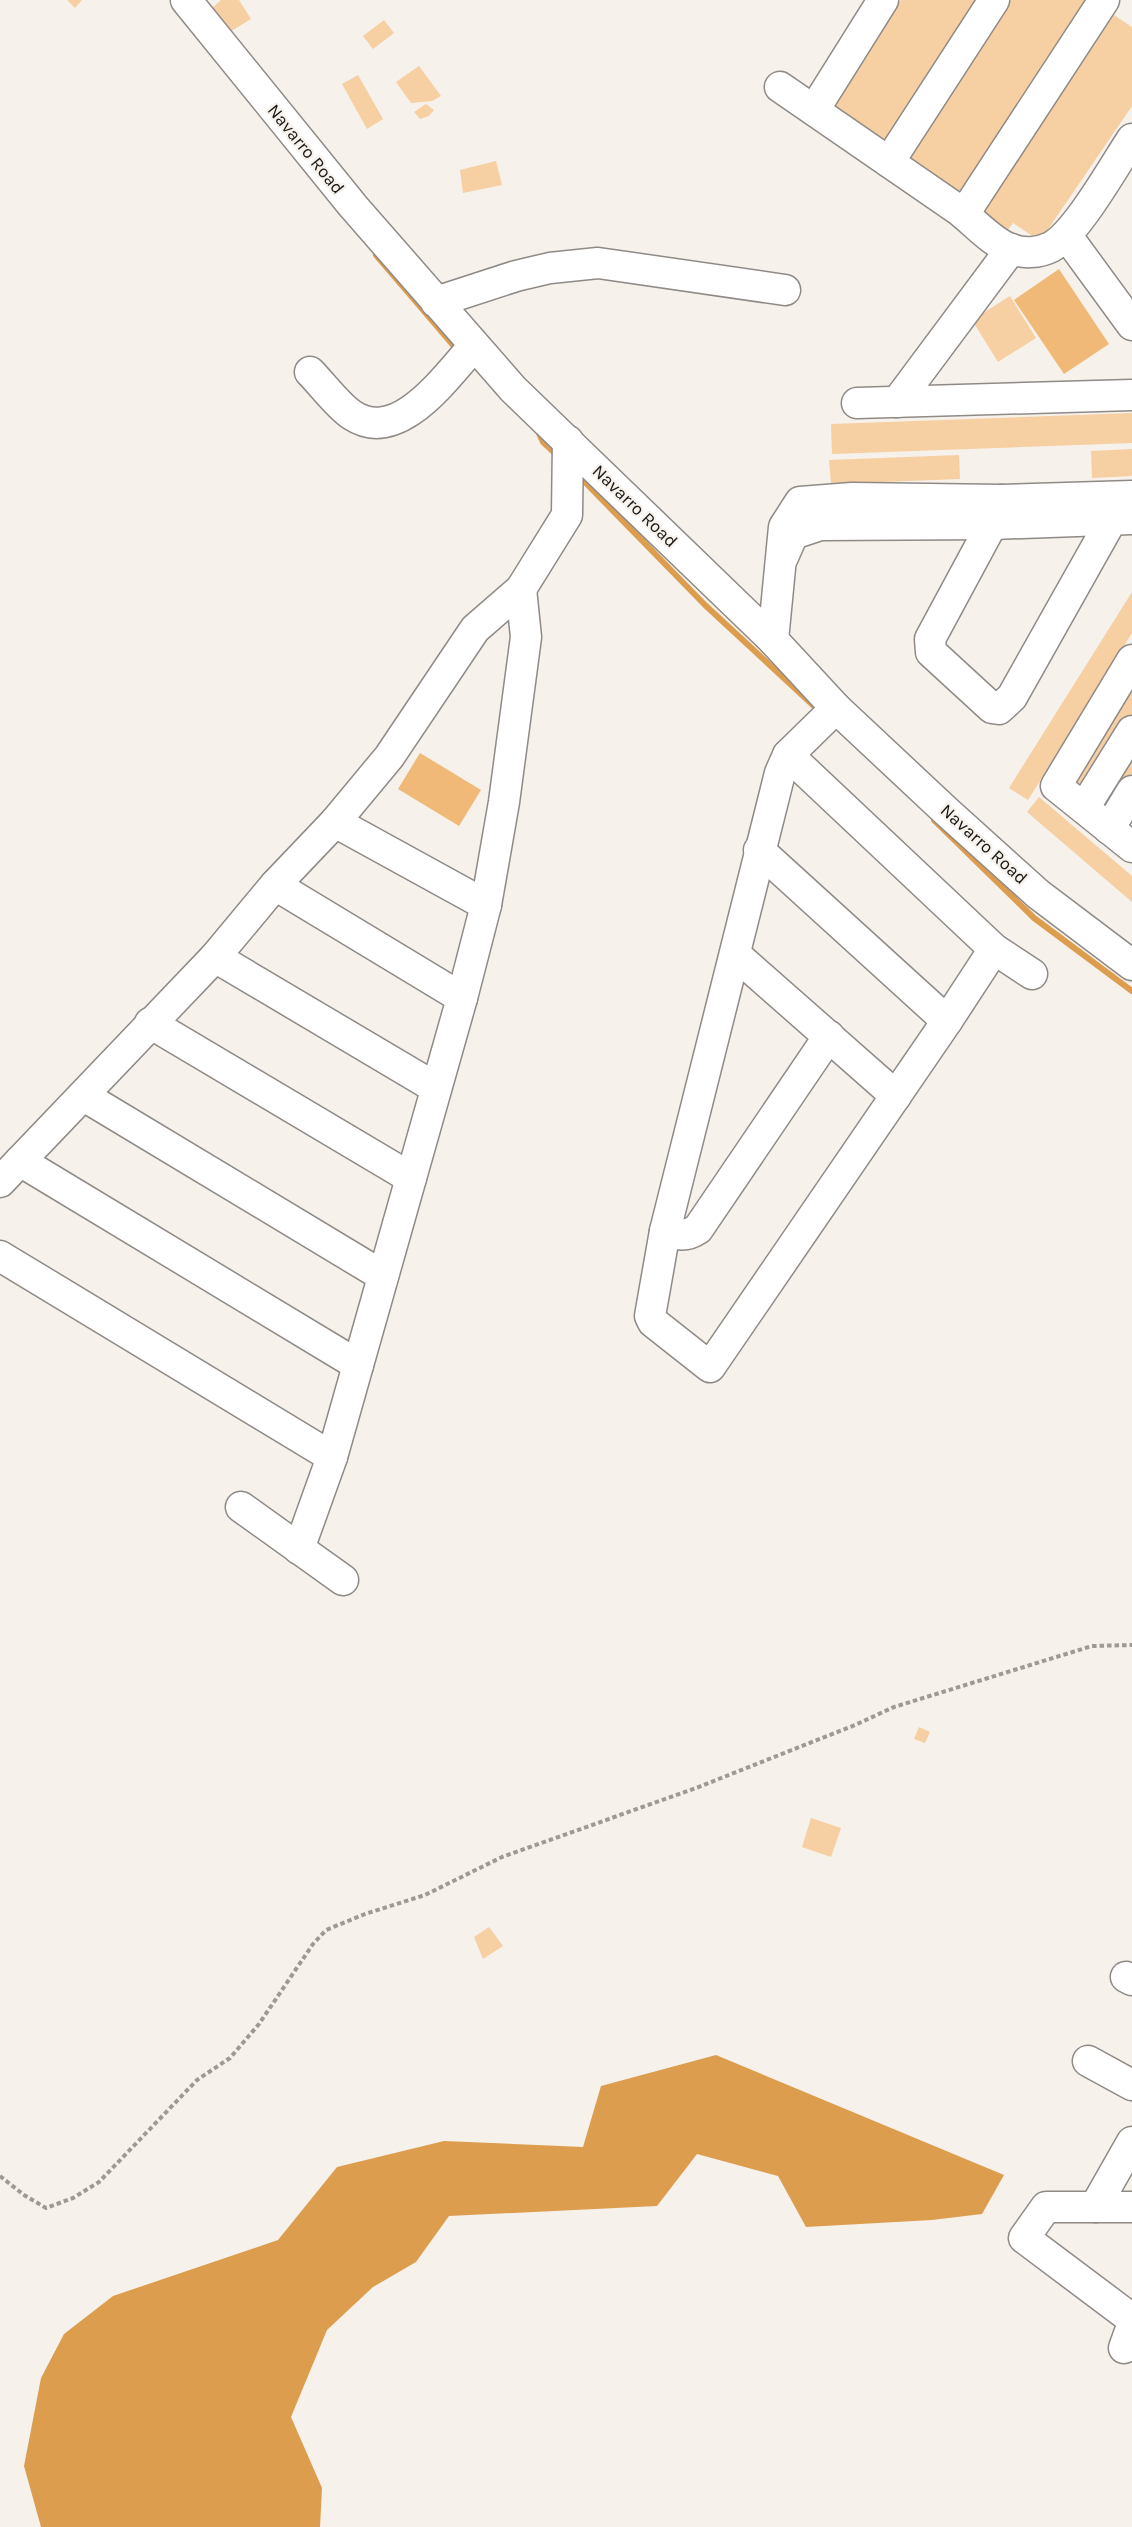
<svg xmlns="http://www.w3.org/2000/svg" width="1132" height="2527" viewBox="0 0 1132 2527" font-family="Karla,sans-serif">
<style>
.green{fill:#f1b977}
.water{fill:#dd9d4e}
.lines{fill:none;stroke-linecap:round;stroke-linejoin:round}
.stream{stroke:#dd9d4e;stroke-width:6}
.building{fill:#f6cfa2}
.minor-casing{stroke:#8f8a86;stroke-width:33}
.path{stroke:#9d9a95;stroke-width:4;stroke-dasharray:4.5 3;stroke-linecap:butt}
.minor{stroke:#fff;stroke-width:30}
.labels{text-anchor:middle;stroke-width:4.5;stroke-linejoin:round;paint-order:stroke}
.street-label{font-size:18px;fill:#191816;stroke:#f6f1eb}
</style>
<rect width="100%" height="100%" fill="#f6f1eb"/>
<!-- green -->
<g class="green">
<path d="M 1059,269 L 1109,344 L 1064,374 L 1014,300 Z"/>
<path d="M 420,753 L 481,790 L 459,826 L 398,789 Z"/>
</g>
<!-- water -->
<path class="water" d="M 716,2055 L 1004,2175 L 982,2214 L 932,2220 L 806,2227 L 778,2176 L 697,2154 L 657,2206 L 449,2216 L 416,2262 L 373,2287 L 327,2330 L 291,2417 L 322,2488 L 320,2527 L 41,2527 L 24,2466 L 41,2378 L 64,2334 L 113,2296 L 278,2240 L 337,2167 L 444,2141 L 583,2147 L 601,2086 Z"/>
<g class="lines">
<!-- stream -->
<g class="stream">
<path d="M 376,255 L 459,352"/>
<path d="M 538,431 L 543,442 L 558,456"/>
<path d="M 578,475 L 705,605 L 815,707"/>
<path d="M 934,820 L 1034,918 L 1132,991"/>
</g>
</g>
<!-- building -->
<g class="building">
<path d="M 67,0 L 82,0 L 75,8 Z"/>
<path d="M 221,0 L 239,0 L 251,19 L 228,33 L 210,10 Z"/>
<path d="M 901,0 L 983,0 L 884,145 L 828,106 Z"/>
<path d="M 1007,0 L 1092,0 L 962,194 L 907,158 Z"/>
<path d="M 1114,15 L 1132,27 L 1132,106 L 1040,241 L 1013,223 L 1006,232 L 978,213 Z"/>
<path d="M 384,20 L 394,33 L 373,49 L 363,36 Z"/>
<path d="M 419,66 L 441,96 L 432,101 L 411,103 L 396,82 Z"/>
<path d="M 358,75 L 383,119 L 367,129 L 342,84 Z"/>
<path d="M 426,104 L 434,110 L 429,116 L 420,119 L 414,112 Z"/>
<path d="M 496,161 L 502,185 L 463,193 L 460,170 Z"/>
<path d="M 1010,296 L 1036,338 L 998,362 L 972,320 Z"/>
<path d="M 1132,413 L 1132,443 L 832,454 L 831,424 Z"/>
<path d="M 1132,449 L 1132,476 L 1092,478 L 1091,451 Z"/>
<path d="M 959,455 L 960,479 L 831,484 L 829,460 Z"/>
<path d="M 1132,592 L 1132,633 L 1028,800 L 1009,788 Z"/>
<path d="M 1132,672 L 1132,723 L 1085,799 L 1064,784 Z"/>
<path d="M 1132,745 L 1132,782 L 1112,815 L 1096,806 Z"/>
<path d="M 1039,797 L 1132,876 L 1132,902 L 1027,812 Z"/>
<path d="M 919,1727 L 930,1732 L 925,1743 L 914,1739 Z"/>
<path d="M 811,1818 L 841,1828 L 831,1857 L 802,1847 Z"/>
<path d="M 489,1927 L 503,1946 L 483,1959 L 474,1937 Z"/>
</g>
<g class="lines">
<defs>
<g id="minor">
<path d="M 186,0 L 353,206 L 513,389 L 773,640 L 836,708 L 946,811 L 1038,894 L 1132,965"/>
<path d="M 780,87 C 840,128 900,170 960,211 C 974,222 994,244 1011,249 C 1023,254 1039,253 1051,247 C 1077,233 1114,166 1132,139"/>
<path d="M 814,110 L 883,0"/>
<path d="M 889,162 L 994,0"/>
<path d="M 964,214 L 1104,0"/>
<path d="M 1067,236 L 1132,325"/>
<path d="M 436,302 L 516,276 L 550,268 L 598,263 L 785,290"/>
<path d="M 310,372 C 321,383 339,407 352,415 C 399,446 446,376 474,346"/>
<path d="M 897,402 L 1011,249"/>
<path d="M 857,403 L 1132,395"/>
<path d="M 1002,500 L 992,524 L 930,639 L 931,652 L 992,708 L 999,709 L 1012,697 L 1111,521"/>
<path d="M 783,557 L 793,534 L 820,525 L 992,524 L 1132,519"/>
<path d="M 773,640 L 784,527 L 800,502 L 852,498 L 1002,500 L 1132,496"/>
<path d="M 1132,660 L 1056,786 L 1132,847"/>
<path d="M 836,708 L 788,755 L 780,773 L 665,1231 L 650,1316 L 653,1322 L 710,1367 L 947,1021 L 994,949"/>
<path d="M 788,755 L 994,949 L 1032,974"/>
<path d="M 1084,808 L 1132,731"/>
<path d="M 335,822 L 486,905"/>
<path d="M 1109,829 L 1132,791"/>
<path d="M 759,850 L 947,1021"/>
<path d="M 275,885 L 462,998"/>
<path d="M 736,955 L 896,1096"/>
<path d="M 215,957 L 436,1088"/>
<path d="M 150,1023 L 411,1178"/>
<path d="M 84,1096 L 383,1276"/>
<path d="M 20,1161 L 358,1365"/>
<path d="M 0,1182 L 215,957 L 275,885 L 335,822 L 389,757 L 475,629 L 521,589 L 567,515 L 568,441"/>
<path d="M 665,1231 C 679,1235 686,1237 698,1229 L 829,1036"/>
<path d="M 0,1256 L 332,1457"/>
<path d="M 241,1507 L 343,1580"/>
<path d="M 299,1549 L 332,1457 L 462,998 L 486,905 L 504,802 L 526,637 L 521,589"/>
<path d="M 1126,1977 L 1132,1980"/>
<path d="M 1088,2061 L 1132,2085"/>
<path d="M 1095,2207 L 1132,2142"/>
<path d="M 1132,2207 L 1046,2207 L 1024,2238 L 1132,2319"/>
<path d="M 1124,2348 L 1132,2326"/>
</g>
</defs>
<!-- minor casing -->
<use href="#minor" class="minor-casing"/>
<!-- path -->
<path class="path" d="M 0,2176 L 24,2195 L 46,2208 L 73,2198 L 99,2182 L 197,2080 L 230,2058 L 259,2024 L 313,1944 L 326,1930 L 365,1914 L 425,1895 L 502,1857 L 696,1788 L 855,1725 L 894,1707 L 1092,1646 L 1132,1645"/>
<!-- minor -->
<use href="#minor" class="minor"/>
</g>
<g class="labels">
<!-- street labels -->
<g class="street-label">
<text transform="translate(306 149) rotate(51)" y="6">Navarro Road</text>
<text transform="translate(635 506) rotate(44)" y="6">Navarro Road</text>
<text transform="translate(984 844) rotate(42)" y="6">Navarro Road</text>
</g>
</g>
</svg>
